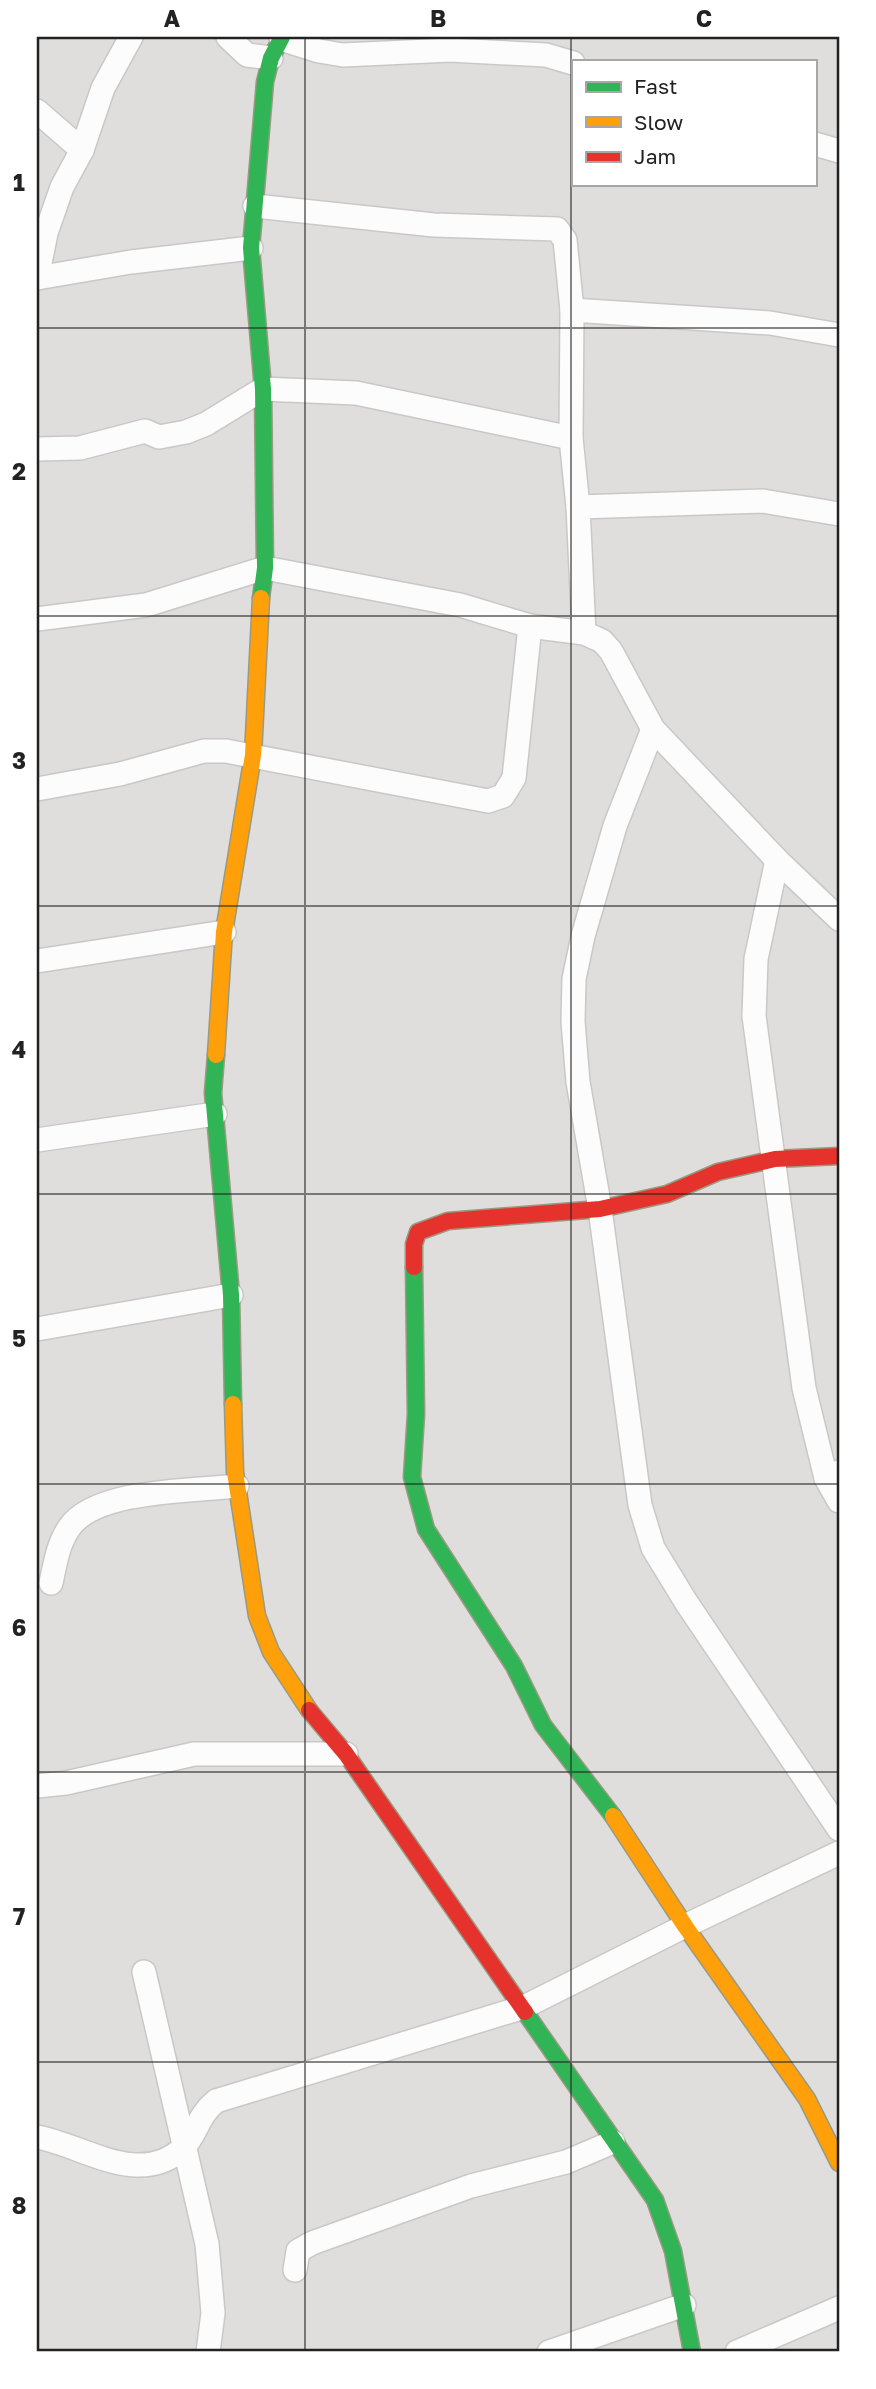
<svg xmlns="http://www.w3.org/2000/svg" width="876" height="2389" viewBox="0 0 876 2389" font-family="'Golos Text',sans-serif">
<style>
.residential{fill:#dfdedc;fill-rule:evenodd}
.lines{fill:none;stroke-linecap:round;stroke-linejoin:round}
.street-casing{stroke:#c9c8c7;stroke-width:26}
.fast-casing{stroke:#999a82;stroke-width:19}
.slow-casing{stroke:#999a82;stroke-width:19}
.jam-casing{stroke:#999a82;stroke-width:19}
.street{stroke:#fdfcfc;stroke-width:23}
.fast{stroke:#30b455;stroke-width:16}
.slow{stroke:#ff9f0a;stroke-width:16}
.jam{stroke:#e5322d;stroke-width:16}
.grid{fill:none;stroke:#222;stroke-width:2;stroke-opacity:0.55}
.neatline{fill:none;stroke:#222;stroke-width:2.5}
.grid-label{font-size:23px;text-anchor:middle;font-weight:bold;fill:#222}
</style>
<rect width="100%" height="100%" fill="#f0eeeb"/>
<!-- residential -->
<path class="residential" d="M 37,37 L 839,37 L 839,2352 L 37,2352 ZM 573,61 L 815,61 L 815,184 L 573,184 Z"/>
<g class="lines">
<defs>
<g id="street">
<path d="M 228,37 L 247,55 L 271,58"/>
<path d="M 281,39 L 319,51 L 343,55 L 450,50 L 546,55 L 573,63"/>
<path d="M 37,111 L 82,150"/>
<path d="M 815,144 L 839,151"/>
<path d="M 255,206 L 434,225 L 557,229 L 565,240 L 572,310"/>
<path d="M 37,278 L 46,233 L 62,187 L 82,150 L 103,88 L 131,37"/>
<path d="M 37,278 L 131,262 L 251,248"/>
<path d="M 37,449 L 80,448 L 145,431 L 159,437 L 186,432 L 206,424 L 263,389 L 356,393 L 571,438"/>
<path d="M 578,507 L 571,438 L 572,310 L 770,323 L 839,335"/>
<path d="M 37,619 L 146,605 L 265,568 L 460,605 L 530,626 L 584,633 L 602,641 L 611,651 L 653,729 L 777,860 L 839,919"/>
<path d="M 584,633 L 578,507 L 763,501 L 839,514"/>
<path d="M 653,729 L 615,826 L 583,936 L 574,979 L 573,1022 L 578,1082 L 600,1209 L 640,1505 L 653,1548 L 686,1602 L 839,1829"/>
<path d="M 37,789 L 120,774 L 204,751 L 226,751 L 488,801 L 503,796 L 514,778 L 530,626"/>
<path d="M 777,860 L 756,959 L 754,1016 L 804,1388 L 826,1478 L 839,1472"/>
<path d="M 37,961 L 224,932"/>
<path d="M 37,1140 L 215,1114"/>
<path d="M 37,1329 L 231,1295"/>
<path d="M 826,1478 L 839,1501"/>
<path d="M 51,1583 C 55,1564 58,1544 69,1528 C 95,1489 194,1491 237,1486"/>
<path d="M 37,1786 L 66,1783 L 194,1754 L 346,1754"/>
<path d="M 144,1972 L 207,2244 L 213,2313 L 208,2352"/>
<path d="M 37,2137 C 83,2145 138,2188 182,2149 C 197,2135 197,2116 216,2101 L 524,2007 L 685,1926 L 839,1853"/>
<path d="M 295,2270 L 298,2251 L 312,2243 L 471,2186 L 566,2162 L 613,2142"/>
<path d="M 549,2352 L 684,2305"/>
<path d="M 737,2352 L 839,2308"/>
</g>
<g id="fast">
<path d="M 261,598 L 265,568 L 263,389 L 251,248 L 265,82 L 271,58 L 282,37"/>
<path d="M 216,1055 L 213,1093 L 231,1295 L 233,1404"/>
<path d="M 414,1267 L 416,1414 L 412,1477 L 426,1529 L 514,1666 L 543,1725 L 613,1816"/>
<path d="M 525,2012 L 655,2200 L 673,2251 L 692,2352"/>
</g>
<g id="slow">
<path d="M 216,1055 L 224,932 L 253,755 L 261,598"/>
<path d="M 233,1404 L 235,1472 L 257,1616 L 271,1652 L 309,1710"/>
<path d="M 613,1816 L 685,1926 L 807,2099 L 839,2163"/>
</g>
<g id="jam">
<path d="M 414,1267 L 414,1244 L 418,1232 L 448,1221 L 600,1209 L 667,1194 L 718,1172 L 775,1159 L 839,1156"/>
<path d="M 309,1710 L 346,1754 L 525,2012"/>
</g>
</defs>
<!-- street casing -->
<use href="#street" class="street-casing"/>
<!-- fast casing -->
<use href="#fast" class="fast-casing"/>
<!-- slow casing -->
<use href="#slow" class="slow-casing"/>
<!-- jam casing -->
<use href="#jam" class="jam-casing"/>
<!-- street -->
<use href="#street" class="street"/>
<!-- fast -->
<use href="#fast" class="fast"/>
<!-- slow -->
<use href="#slow" class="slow"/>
<!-- jam -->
<use href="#jam" class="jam"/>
</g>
<!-- grid -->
<path class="grid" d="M 305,37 L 305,2352M 571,37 L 571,2352M 37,328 L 839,328M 37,616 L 839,616M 37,906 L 839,906M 37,1194 L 839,1194M 37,1484 L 839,1484M 37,1772 L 839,1772M 37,2062 L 839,2062"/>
<!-- border -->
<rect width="876" height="2389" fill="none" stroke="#ffffff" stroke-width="77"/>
<!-- legend -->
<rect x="572" y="60" width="245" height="126" fill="#ffffff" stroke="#a7a7a7" stroke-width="2"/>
<rect x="586" y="82" width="35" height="10" fill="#30b455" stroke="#a7a7a7" stroke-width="2"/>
<text x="634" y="94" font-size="21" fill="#222222">Fast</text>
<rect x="586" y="117" width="35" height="10" fill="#ff9f0a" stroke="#a7a7a7" stroke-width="2"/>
<text x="634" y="130" font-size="21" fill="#222222">Slow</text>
<rect x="586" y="152" width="35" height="10" fill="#e5322d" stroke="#a7a7a7" stroke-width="2"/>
<text x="634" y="164" font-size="21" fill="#222222">Jam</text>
<rect x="38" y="38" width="800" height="2312" class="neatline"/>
<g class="grid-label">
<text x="172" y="27">A</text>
<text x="438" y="27">B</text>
<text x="704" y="27">C</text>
<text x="19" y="191">1</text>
<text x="19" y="480">2</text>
<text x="19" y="769">3</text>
<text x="19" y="1058">4</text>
<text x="19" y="1347">5</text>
<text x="19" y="1636">6</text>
<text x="19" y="1925">7</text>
<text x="19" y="2214">8</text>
</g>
</svg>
